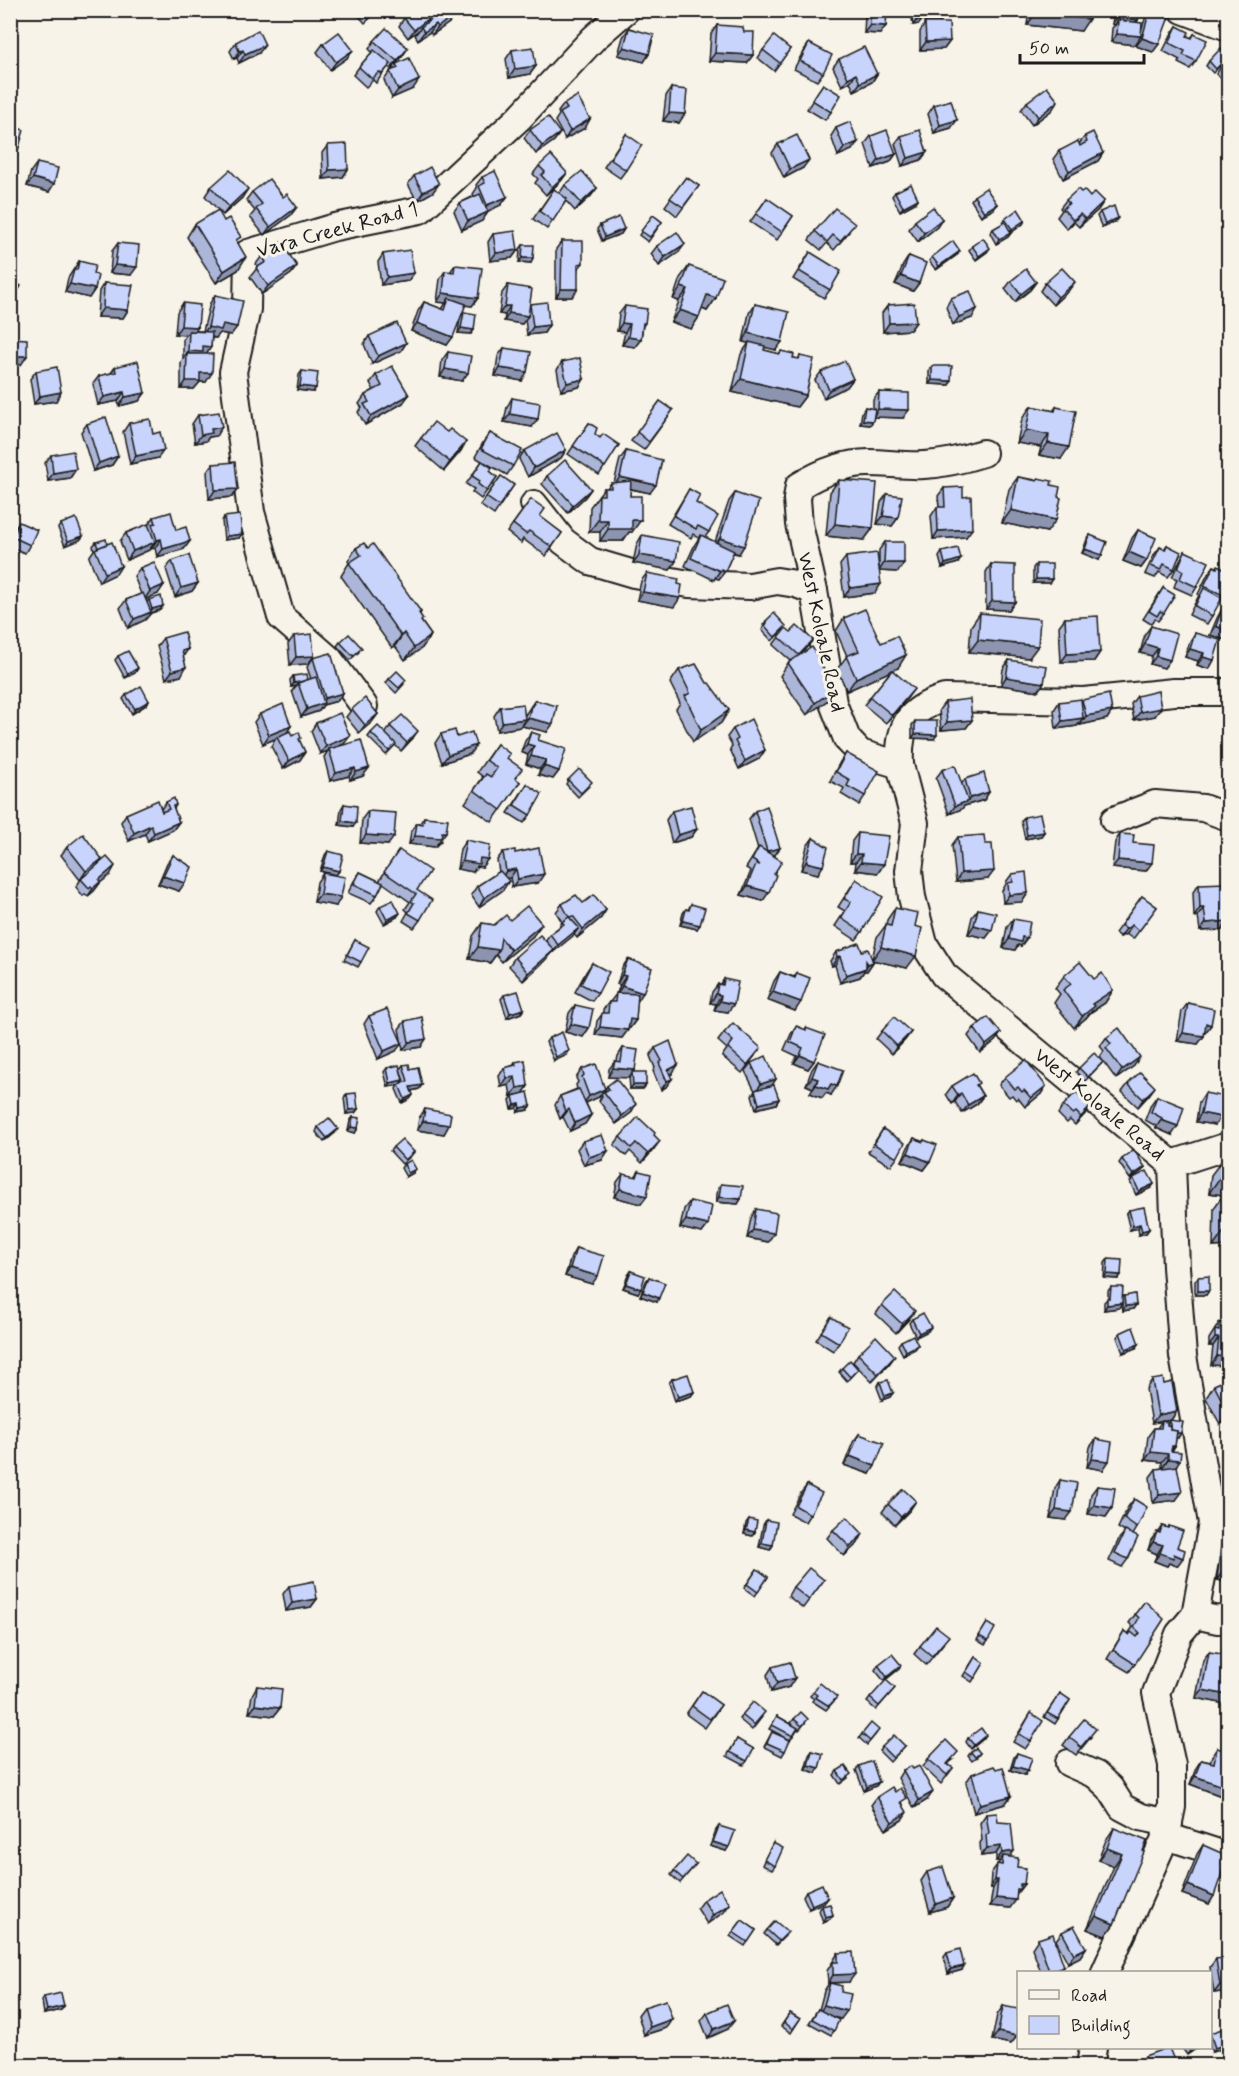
<svg xmlns="http://www.w3.org/2000/svg" width="1239" height="2076" viewBox="0 0 1239 2076" font-family="Mynerve,sans-serif">
<style>
.lines{fill:none;stroke-linecap:round;stroke-linejoin:round}
.minor-casing{stroke:#1c1c1c;stroke-width:30}
.minor{stroke:#f7f3e8;stroke-width:26}
.wall{fill:#acb6d9;stroke:#1c1c1c;stroke-width:1.5}
.shaded-wall{fill:#8c94b0;stroke:#1c1c1c;stroke-width:1.5}
.building{fill:#c8d4fc;stroke:#1c1c1c;stroke-width:1.5}
.labels{text-anchor:middle;stroke-width:6;stroke-linejoin:round;paint-order:stroke}
.street-label{font-size:21px;fill:#1c1c1c;stroke:#f7f3e8}
</style>
<rect width="100%" height="100%" fill="#f7f3e8"/>
<filter id="ink" filterUnits="userSpaceOnUse"><feTurbulence type="fractalNoise" baseFrequency=".0167" numOctaves="2"/><feDisplacementMap in="SourceGraphic" scale="12" xChannelSelector="R" yChannelSelector="G"/><feConvolveMatrix kernelMatrix="1 2 1 2 8 2 1 2 1" color-interpolation-filters="sRGB"/></filter>
<g filter="url(#ink)">
<g class="lines">
<defs>
<g id="minor">
<path d="M 1183,10 L 1228,27"/>
<path d="M 983,453 C 964,459 945,464 924,465 C 906,466 887,463 869,463 C 844,463 820,473 799,486 L 797,499 L 799,524 L 814,591 L 833,703 L 847,739 L 860,753 L 900,765 L 915,823 L 909,871 L 912,897 L 924,944 L 944,975 L 1172,1164 L 1176,1267 L 1183,1356 L 1212,1523 L 1195,1615 L 1179,1634 L 1156,1693 L 1172,1765 L 1172,1807 L 1166,1836 L 1105,1972"/>
<path d="M 534,504 L 563,541 L 590,561 L 634,574 L 689,584 L 750,586 L 777,581 L 796,584 L 814,591"/>
<path d="M 364,706 L 329,659 L 281,617 L 251,512 L 233,372 L 247,309 L 248,253 L 335,227 L 420,210 L 519,118 L 594,38 L 626,10"/>
<path d="M 900,765 C 898,727 908,709 945,698 L 1084,701 L 1174,692 L 1228,692"/>
<path d="M 1114,820 L 1155,804 L 1203,808 L 1228,817"/>
<path d="M 1172,1164 L 1228,1146"/>
<path d="M 1195,1615 L 1218,1620 L 1228,1617"/>
<path d="M 1069,1763 L 1096,1775 L 1110,1788 L 1122,1807 L 1141,1817 L 1169,1823"/>
<path d="M 1166,1836 L 1228,1856"/>
<path d="M 1090,2066 L 1093,2048"/>
</g>
</defs>
<!-- minor casing -->
<use href="#minor" class="minor-casing"/>
<!-- minor -->
<use href="#minor" class="minor"/>
</g>
<!-- wall -->
<g class="wall">
<path d="M 356,10 L 379,10 L 365,23 L 355,12 Z"/>
<path d="M 410,10 L 414,10 L 428,15 L 432,10 L 449,23 L 432,35 L 430,32 L 418,40 L 415,35 L 419,30 L 408,38 L 399,26 L 404,18 L 412,12 Z"/>
<path d="M 867,10 L 887,10 L 886,26 L 880,34 L 864,33 L 865,14 Z"/>
<path d="M 912,10 L 949,10 L 947,14 L 941,14 L 939,23 L 950,41 L 944,49 L 920,50 L 920,32 L 924,25 L 924,16 L 925,14 L 921,14 L 922,20 L 919,24 L 913,25 L 911,12 Z"/>
<path d="M 1029,10 L 1090,10 L 1081,31 L 1027,25 Z"/>
<path d="M 1114,10 L 1140,10 L 1138,20 L 1137,22 L 1142,28 L 1145,19 L 1150,10 L 1153,52 L 1136,46 L 1138,41 L 1135,45 L 1111,42 L 1112,28 L 1115,25 L 1112,24 Z"/>
<path d="M 717,25 L 753,55 L 747,63 L 709,61 L 711,34 Z"/>
<path d="M 1177,26 L 1187,36 L 1191,38 L 1194,34 L 1196,61 L 1190,69 L 1178,63 L 1180,60 L 1163,51 L 1171,35 Z"/>
<path d="M 629,28 L 649,54 L 644,62 L 618,55 L 623,37 Z"/>
<path d="M 374,41 L 402,57 L 391,69 L 388,67 L 376,83 L 373,80 L 366,87 L 353,75 L 359,67 L 372,52 L 369,49 Z"/>
<path d="M 236,42 L 259,53 L 239,63 L 237,58 L 234,59 L 230,51 Z"/>
<path d="M 809,43 L 823,73 L 817,81 L 794,69 L 803,52 Z"/>
<path d="M 323,44 L 347,58 L 330,70 L 317,52 Z"/>
<path d="M 790,49 L 774,71 L 758,58 L 763,50 Z"/>
<path d="M 512,50 L 536,66 L 530,74 L 509,78 L 506,59 Z"/>
<path d="M 1228,57 L 1228,84 L 1216,74 Z"/>
<path d="M 839,59 L 877,74 L 872,82 L 854,91 L 850,82 L 842,86 L 833,67 Z"/>
<path d="M 1226,60 L 1213,73 L 1206,66 L 1209,61 Z"/>
<path d="M 396,64 L 413,89 L 392,98 L 384,80 Z"/>
<path d="M 823,84 L 831,112 L 825,120 L 807,109 Z"/>
<path d="M 671,88 L 679,123 L 663,121 L 666,96 Z"/>
<path d="M 1027,102 L 1052,110 L 1032,125 L 1021,110 Z"/>
<path d="M 564,104 L 590,119 L 585,128 L 565,139 L 555,121 L 559,115 L 558,112 Z"/>
<path d="M 934,105 L 951,128 L 934,133 L 928,114 Z"/>
<path d="M 836,128 L 852,150 L 838,156 L 831,136 Z"/>
<path d="M 530,130 L 560,133 L 554,141 L 536,154 L 524,138 Z"/>
<path d="M 626,134 L 626,170 L 620,178 L 604,167 Z"/>
<path d="M 871,136 L 896,154 L 890,162 L 873,168 L 865,144 Z"/>
<path d="M 901,136 L 921,160 L 902,166 L 895,144 Z"/>
<path d="M 1085,136 L 1103,153 L 1098,161 L 1063,179 L 1053,159 L 1059,151 L 1079,144 Z"/>
<path d="M 778,144 L 803,168 L 784,178 L 772,153 Z"/>
<path d="M 328,145 L 348,169 L 343,177 L 323,179 L 322,153 Z"/>
<path d="M 37,163 L 49,192 L 27,186 L 31,171 Z"/>
<path d="M 539,166 L 567,173 L 561,181 L 546,195 L 535,183 L 538,179 L 533,174 Z"/>
<path d="M 414,176 L 433,192 L 417,201 L 408,184 Z"/>
<path d="M 482,177 L 507,197 L 501,205 L 487,211 L 488,212 L 482,221 L 462,230 L 454,211 L 460,203 L 474,196 L 473,194 L 477,188 L 476,185 Z"/>
<path d="M 686,177 L 699,186 L 677,216 L 665,206 Z"/>
<path d="M 565,185 L 597,188 L 591,196 L 575,211 L 566,201 L 547,229 L 533,219 L 554,189 L 559,194 Z"/>
<path d="M 211,187 L 242,198 L 223,215 L 205,196 Z"/>
<path d="M 252,192 L 283,197 L 291,215 L 264,235 L 250,217 L 255,211 L 246,200 Z"/>
<path d="M 895,192 L 918,199 L 915,203 L 900,211 L 892,196 Z"/>
<path d="M 1081,192 L 1090,197 L 1104,201 L 1098,210 L 1079,227 L 1074,222 L 1067,229 L 1057,217 L 1062,210 L 1060,208 L 1066,200 Z"/>
<path d="M 974,196 L 997,204 L 994,209 L 981,216 L 971,200 Z"/>
<path d="M 767,198 L 793,216 L 777,240 L 750,222 Z"/>
<path d="M 1100,212 L 1115,222 L 1102,228 L 1097,216 Z"/>
<path d="M 653,215 L 662,222 L 648,242 L 639,235 Z"/>
<path d="M 942,219 L 937,227 L 918,242 L 909,229 L 915,221 Z"/>
<path d="M 1005,219 L 1025,220 L 1023,224 L 1011,233 L 1008,237 L 996,244 L 990,233 L 993,229 L 1002,224 Z"/>
<path d="M 195,224 L 237,242 L 238,270 L 216,283 L 187,237 Z"/>
<path d="M 600,225 L 624,229 L 621,234 L 602,241 L 597,229 Z"/>
<path d="M 815,231 L 849,232 L 834,250 L 827,243 L 821,250 L 809,240 Z"/>
<path d="M 493,234 L 518,250 L 512,258 L 490,261 L 488,242 Z"/>
<path d="M 562,241 L 583,263 L 578,269 L 572,297 L 556,297 L 556,249 Z"/>
<path d="M 118,243 L 131,275 L 110,273 L 112,251 Z"/>
<path d="M 523,245 L 531,263 L 519,262 L 520,249 Z"/>
<path d="M 657,246 L 679,252 L 659,266 L 651,254 Z"/>
<path d="M 972,246 L 987,252 L 976,260 L 969,250 Z"/>
<path d="M 810,252 L 830,290 L 824,298 L 793,279 Z"/>
<path d="M 383,254 L 414,273 L 408,281 L 381,285 L 378,262 Z"/>
<path d="M 957,255 L 936,270 L 929,261 L 932,257 Z"/>
<path d="M 262,256 L 297,266 L 291,274 L 262,294 L 250,277 L 258,267 L 256,264 Z"/>
<path d="M 909,256 L 919,283 L 913,291 L 895,284 L 903,265 Z"/>
<path d="M 79,261 L 93,274 L 95,289 L 89,298 L 65,292 L 68,278 Z"/>
<path d="M 455,265 L 478,298 L 472,306 L 465,305 L 461,316 L 464,312 L 474,330 L 471,334 L 458,333 L 460,318 L 447,345 L 411,331 L 418,311 L 424,302 L 442,309 L 446,303 L 437,302 L 440,279 L 445,271 L 450,272 Z"/>
<path d="M 689,266 L 716,298 L 707,311 L 702,309 L 699,317 L 691,329 L 671,322 L 679,301 L 673,299 L 680,278 Z"/>
<path d="M 1011,281 L 1036,282 L 1030,290 L 1015,302 L 1005,289 Z"/>
<path d="M 104,283 L 128,310 L 123,318 L 97,317 L 99,291 Z"/>
<path d="M 1045,283 L 1069,290 L 1053,305 L 1040,291 Z"/>
<path d="M 508,285 L 529,306 L 530,304 L 549,325 L 544,333 L 527,335 L 525,319 L 522,324 L 504,321 L 505,315 L 499,314 L 502,293 Z"/>
<path d="M 215,295 L 231,335 L 220,333 L 216,338 L 212,338 L 211,347 L 206,354 L 206,382 L 200,382 L 194,389 L 181,389 L 181,362 L 183,359 L 183,339 L 186,335 L 175,334 L 177,312 L 183,303 L 198,327 L 195,331 L 203,331 L 210,303 Z"/>
<path d="M 951,298 L 972,318 L 953,325 L 946,307 Z"/>
<path d="M 755,304 L 776,350 L 765,347 L 764,350 L 798,359 L 800,356 L 806,395 L 797,407 L 732,392 L 741,354 L 749,343 L 743,342 L 749,313 Z"/>
<path d="M 888,305 L 916,322 L 910,330 L 883,332 L 882,313 Z"/>
<path d="M 625,306 L 645,323 L 643,326 L 641,339 L 635,347 L 622,345 L 625,332 L 617,331 L 619,314 Z"/>
<path d="M 369,336 L 406,343 L 401,351 L 372,364 L 364,344 Z"/>
<path d="M 504,348 L 522,381 L 495,376 L 498,356 Z"/>
<path d="M 448,352 L 462,381 L 440,377 L 442,360 Z"/>
<path d="M 562,362 L 584,379 L 579,387 L 561,391 L 557,370 Z"/>
<path d="M 932,366 L 951,381 L 949,385 L 929,384 L 929,370 Z"/>
<path d="M 115,367 L 145,393 L 139,401 L 119,406 L 118,401 L 98,405 L 93,384 L 99,376 L 111,373 Z"/>
<path d="M 36,371 L 61,392 L 56,401 L 34,404 L 30,379 Z"/>
<path d="M 302,371 L 313,392 L 297,390 L 299,375 Z"/>
<path d="M 821,372 L 853,379 L 847,387 L 824,398 L 815,380 Z"/>
<path d="M 376,375 L 403,403 L 365,425 L 358,412 L 362,408 L 359,404 L 365,395 L 374,390 L 370,383 Z"/>
<path d="M 879,392 L 903,418 L 874,417 L 870,425 L 860,424 L 862,412 L 865,407 L 873,409 L 873,400 Z"/>
<path d="M 512,398 L 532,427 L 504,422 L 507,407 Z"/>
<path d="M 660,401 L 673,410 L 644,450 L 631,441 Z"/>
<path d="M 1031,406 L 1053,411 L 1056,407 L 1061,459 L 1039,455 L 1041,447 L 1017,443 L 1022,419 Z"/>
<path d="M 198,415 L 216,436 L 209,437 L 206,441 L 195,443 L 192,424 Z"/>
<path d="M 129,423 L 153,434 L 158,458 L 130,464 L 123,432 Z"/>
<path d="M 589,423 L 595,434 L 600,438 L 619,445 L 599,475 L 568,454 Z"/>
<path d="M 87,424 L 118,456 L 112,465 L 93,471 L 81,432 Z"/>
<path d="M 447,432 L 466,442 L 444,471 L 415,446 L 421,438 Z"/>
<path d="M 490,433 L 513,466 L 507,475 L 484,462 L 490,471 L 497,477 L 481,499 L 472,492 L 474,489 L 466,484 L 482,461 L 475,457 L 484,441 Z"/>
<path d="M 566,450 L 561,458 L 528,477 L 519,459 L 524,451 Z"/>
<path d="M 626,451 L 650,493 L 630,489 L 632,532 L 629,532 L 623,541 L 600,541 L 600,532 L 589,532 L 590,507 L 604,488 L 607,488 L 611,483 L 614,483 L 620,459 Z"/>
<path d="M 51,455 L 76,469 L 70,478 L 48,481 L 45,463 Z"/>
<path d="M 213,464 L 232,497 L 209,499 L 207,472 Z"/>
<path d="M 501,476 L 514,485 L 494,515 L 480,505 Z"/>
<path d="M 547,476 L 591,489 L 585,497 L 568,513 L 542,484 Z"/>
<path d="M 1018,477 L 1036,480 L 1038,478 L 1051,485 L 1047,532 L 1002,523 L 1009,489 Z"/>
<path d="M 839,480 L 873,528 L 864,540 L 826,536 L 830,492 Z"/>
<path d="M 944,488 L 966,537 L 933,539 L 931,516 L 937,507 L 939,507 L 938,496 Z"/>
<path d="M 689,489 L 709,532 L 705,537 L 715,542 L 729,501 L 735,493 L 739,554 L 733,553 L 725,571 L 719,579 L 715,578 L 714,580 L 685,566 L 695,544 L 699,538 L 693,534 L 691,538 L 668,524 Z"/>
<path d="M 887,494 L 898,518 L 892,526 L 877,524 L 881,502 Z"/>
<path d="M 531,499 L 540,517 L 562,533 L 546,556 L 523,539 L 521,543 L 507,532 Z"/>
<path d="M 154,517 L 176,530 L 190,541 L 184,549 L 157,557 L 155,548 L 151,548 L 149,550 L 127,560 L 120,541 L 126,533 L 148,525 Z"/>
<path d="M 224,517 L 239,538 L 224,540 L 222,521 Z"/>
<path d="M 19,522 L 30,545 L 25,553 L 10,547 L 10,537 L 13,530 Z"/>
<path d="M 61,524 L 83,536 L 80,540 L 65,546 L 58,528 Z"/>
<path d="M 1138,530 L 1147,560 L 1141,568 L 1123,561 L 1132,538 Z"/>
<path d="M 642,535 L 676,561 L 670,570 L 633,563 L 637,544 Z"/>
<path d="M 1090,535 L 1099,560 L 1082,553 L 1087,539 Z"/>
<path d="M 96,542 L 107,544 L 121,566 L 116,574 L 99,582 L 89,557 L 94,550 L 93,546 Z"/>
<path d="M 885,542 L 898,572 L 879,571 L 875,593 L 844,597 L 840,565 L 846,557 L 879,567 L 879,550 Z"/>
<path d="M 1167,545 L 1174,569 L 1168,577 L 1159,572 L 1155,578 L 1145,574 L 1154,555 L 1160,547 L 1164,549 Z"/>
<path d="M 356,548 L 368,548 L 421,612 L 420,614 L 421,621 L 431,635 L 422,648 L 405,660 L 395,646 L 392,648 L 341,576 L 349,563 L 348,561 Z"/>
<path d="M 1185,551 L 1197,587 L 1192,595 L 1174,587 L 1177,579 L 1172,577 L 1180,560 Z"/>
<path d="M 942,552 L 958,563 L 942,568 L 939,557 Z"/>
<path d="M 172,561 L 198,583 L 192,591 L 175,597 L 166,569 Z"/>
<path d="M 991,564 L 1015,602 L 1009,610 L 986,609 L 986,572 Z"/>
<path d="M 1036,564 L 1052,579 L 1049,583 L 1033,583 L 1033,568 Z"/>
<path d="M 1214,566 L 1228,571 L 1228,592 L 1225,598 L 1222,596 L 1221,597 L 1212,616 L 1207,624 L 1189,615 L 1199,595 L 1198,594 L 1208,574 Z"/>
<path d="M 140,568 L 158,594 L 146,599 L 147,602 L 149,600 L 163,606 L 160,610 L 151,613 L 145,620 L 128,628 L 120,608 L 126,600 L 141,594 L 134,576 Z"/>
<path d="M 647,573 L 674,607 L 637,600 L 641,581 Z"/>
<path d="M 1163,588 L 1164,613 L 1158,621 L 1155,619 L 1151,624 L 1143,619 Z"/>
<path d="M 1222,609 L 1228,612 L 1228,641 L 1210,635 L 1217,618 Z"/>
<path d="M 980,613 L 1029,658 L 969,652 L 971,626 Z"/>
<path d="M 844,618 L 881,643 L 898,668 L 892,670 L 908,697 L 886,723 L 864,705 L 891,671 L 847,691 L 837,669 L 847,656 L 836,631 Z"/>
<path d="M 1065,618 L 1100,652 L 1094,661 L 1061,662 L 1059,626 Z"/>
<path d="M 766,621 L 783,630 L 772,641 L 762,630 L 764,627 L 763,625 Z"/>
<path d="M 1151,626 L 1170,660 L 1164,668 L 1150,664 L 1152,656 L 1140,653 L 1145,634 Z"/>
<path d="M 791,632 L 813,640 L 802,653 L 819,658 L 817,660 L 828,700 L 807,715 L 780,676 L 788,663 L 791,661 L 773,645 L 779,637 Z"/>
<path d="M 1195,633 L 1214,660 L 1209,669 L 1197,665 L 1198,661 L 1185,657 L 1190,641 Z"/>
<path d="M 294,636 L 314,656 L 308,664 L 290,665 L 288,644 Z"/>
<path d="M 163,638 L 183,656 L 181,676 L 166,679 L 157,646 Z"/>
<path d="M 340,642 L 359,652 L 350,660 L 337,646 Z"/>
<path d="M 118,656 L 138,668 L 135,673 L 125,678 L 115,660 Z"/>
<path d="M 313,658 L 343,693 L 337,701 L 323,705 L 319,711 L 301,717 L 292,691 L 296,686 L 291,687 L 290,680 L 293,676 L 308,680 L 311,679 L 307,667 Z"/>
<path d="M 1009,660 L 1038,691 L 1001,685 L 1003,669 Z"/>
<path d="M 679,670 L 707,683 L 729,710 L 721,723 L 693,742 L 676,709 L 680,703 L 670,683 Z"/>
<path d="M 389,679 L 404,684 L 396,693 L 386,683 Z"/>
<path d="M 126,695 L 149,701 L 146,705 L 132,714 L 123,699 Z"/>
<path d="M 1137,696 L 1155,716 L 1134,720 L 1131,704 Z"/>
<path d="M 535,700 L 547,732 L 522,726 L 523,722 L 520,727 L 497,731 L 494,716 L 500,707 L 525,715 Z"/>
<path d="M 1082,700 L 1112,711 L 1107,719 L 1080,725 L 1079,723 L 1077,726 L 1056,729 L 1054,710 L 1059,702 L 1081,701 Z"/>
<path d="M 945,702 L 972,720 L 966,728 L 941,730 L 939,710 Z"/>
<path d="M 352,709 L 378,714 L 372,722 L 359,733 L 346,717 Z"/>
<path d="M 260,714 L 299,740 L 305,752 L 300,760 L 283,769 L 271,746 L 276,738 L 263,744 L 254,722 Z"/>
<path d="M 915,721 L 934,739 L 912,738 L 912,725 Z"/>
<path d="M 316,723 L 344,744 L 340,746 L 363,776 L 350,780 L 349,776 L 330,781 L 324,757 L 328,751 L 320,754 L 311,731 Z"/>
<path d="M 390,726 L 412,739 L 401,751 L 395,745 L 386,755 L 368,737 L 371,733 L 386,733 Z"/>
<path d="M 733,729 L 765,750 L 759,759 L 739,769 L 730,749 L 732,746 L 727,737 Z"/>
<path d="M 531,732 L 559,771 L 553,779 L 538,775 L 540,769 L 526,764 L 528,755 L 521,752 L 525,741 Z"/>
<path d="M 441,734 L 457,737 L 470,754 L 442,763 L 435,743 Z"/>
<path d="M 1228,734 L 1228,752 L 1225,739 Z"/>
<path d="M 497,744 L 515,778 L 520,782 L 492,822 L 465,803 L 483,777 L 477,772 Z"/>
<path d="M 846,753 L 865,796 L 859,805 L 841,794 L 844,788 L 830,781 L 840,762 Z"/>
<path d="M 942,770 L 962,783 L 965,779 L 989,792 L 984,800 L 964,806 L 962,809 L 949,814 L 936,778 Z"/>
<path d="M 568,780 L 589,786 L 578,797 L 566,784 Z"/>
<path d="M 527,784 L 530,815 L 524,823 L 508,813 Z"/>
<path d="M 166,802 L 176,805 L 174,809 L 179,822 L 173,830 L 148,841 L 145,834 L 129,841 L 121,822 L 126,814 L 161,809 Z"/>
<path d="M 344,804 L 353,827 L 339,825 L 341,809 Z"/>
<path d="M 368,811 L 388,845 L 360,843 L 362,819 Z"/>
<path d="M 672,811 L 697,829 L 691,837 L 672,843 L 666,820 Z"/>
<path d="M 755,811 L 774,856 L 774,874 L 763,901 L 741,895 L 751,871 L 746,868 L 758,849 L 749,819 Z"/>
<path d="M 424,817 L 441,841 L 435,847 L 409,844 L 411,831 L 417,823 L 420,823 Z"/>
<path d="M 1024,817 L 1044,832 L 1041,836 L 1025,839 L 1021,821 Z"/>
<path d="M 858,833 L 884,864 L 878,873 L 855,870 L 856,862 L 850,862 L 852,841 Z"/>
<path d="M 1120,834 L 1133,843 L 1146,871 L 1112,868 L 1115,842 Z"/>
<path d="M 958,837 L 988,879 L 956,882 L 952,845 Z"/>
<path d="M 813,838 L 818,874 L 801,870 L 807,846 Z"/>
<path d="M 466,840 L 482,867 L 477,866 L 473,872 L 457,869 L 460,849 Z"/>
<path d="M 67,847 L 98,865 L 110,875 L 100,883 L 94,891 L 88,896 L 85,894 L 83,896 L 76,887 L 81,879 L 86,875 L 80,880 L 61,855 Z"/>
<path d="M 399,850 L 417,890 L 420,920 L 414,928 L 403,921 L 408,912 L 405,909 L 410,902 L 383,883 L 377,895 L 371,903 L 348,893 L 354,881 L 360,872 L 381,882 L 379,881 Z"/>
<path d="M 328,851 L 339,871 L 336,875 L 320,871 L 325,855 Z"/>
<path d="M 503,852 L 515,853 L 538,883 L 512,887 L 510,878 L 506,878 L 503,890 L 479,907 L 471,895 L 477,886 L 499,872 L 497,860 Z"/>
<path d="M 173,855 L 179,891 L 158,884 L 167,863 Z"/>
<path d="M 323,873 L 336,906 L 314,902 L 317,882 Z"/>
<path d="M 1012,874 L 1028,893 L 1022,902 L 1003,903 L 1002,891 L 1006,884 L 1006,882 Z"/>
<path d="M 856,879 L 862,932 L 856,940 L 835,926 L 845,911 L 838,907 Z"/>
<path d="M 1199,884 L 1222,930 L 1200,931 L 1198,916 L 1194,917 L 1193,892 Z"/>
<path d="M 1142,896 L 1157,907 L 1133,939 L 1126,934 L 1120,937 L 1115,933 Z"/>
<path d="M 583,903 L 606,910 L 601,918 L 577,938 L 574,934 L 552,953 L 552,952 L 548,958 L 523,981 L 509,966 L 515,957 L 545,941 L 550,934 L 559,927 L 562,922 L 556,912 L 562,904 Z"/>
<path d="M 691,904 L 697,929 L 680,925 L 683,913 L 686,909 L 688,910 Z"/>
<path d="M 380,906 L 397,917 L 384,924 L 377,911 Z"/>
<path d="M 895,908 L 907,968 L 872,960 L 877,937 L 886,925 L 887,920 Z"/>
<path d="M 978,909 L 992,930 L 986,938 L 968,934 L 972,917 Z"/>
<path d="M 1013,919 L 1021,946 L 1018,945 L 1015,950 L 1003,948 L 1007,927 Z"/>
<path d="M 510,920 L 533,936 L 502,962 L 496,955 L 490,963 L 469,959 L 473,936 L 482,923 L 494,925 Z"/>
<path d="M 355,940 L 361,962 L 358,967 L 344,960 Z"/>
<path d="M 845,948 L 862,951 L 873,962 L 867,971 L 864,971 L 860,977 L 840,983 L 835,965 L 832,966 L 830,961 L 836,952 L 843,950 Z"/>
<path d="M 628,959 L 637,1001 L 636,1020 L 630,1028 L 629,1028 L 622,1038 L 595,1035 L 597,1021 L 603,1013 L 603,1010 L 609,1002 L 610,1002 L 617,993 L 620,985 L 617,984 L 622,968 Z"/>
<path d="M 592,963 L 598,993 L 592,1001 L 575,992 L 586,972 Z"/>
<path d="M 780,972 L 794,977 L 797,973 L 795,1011 L 767,1000 L 774,981 Z"/>
<path d="M 1064,976 L 1094,979 L 1113,990 L 1105,1003 L 1091,1012 L 1086,1018 L 1074,1028 L 1054,1003 L 1060,994 L 1055,988 Z"/>
<path d="M 724,979 L 728,1012 L 714,1010 L 716,1004 L 710,1003 L 712,992 L 718,984 L 721,984 Z"/>
<path d="M 504,995 L 524,1009 L 521,1013 L 507,1018 L 501,999 Z"/>
<path d="M 1188,1003 L 1211,1025 L 1205,1033 L 1204,1033 L 1204,1036 L 1198,1044 L 1177,1041 L 1182,1011 Z"/>
<path d="M 575,1005 L 589,1028 L 583,1037 L 565,1032 L 569,1013 Z"/>
<path d="M 369,1016 L 396,1051 L 378,1059 L 364,1024 Z"/>
<path d="M 405,1021 L 421,1047 L 403,1050 L 399,1029 Z"/>
<path d="M 796,1026 L 805,1030 L 806,1028 L 814,1061 L 808,1069 L 794,1063 L 797,1056 L 784,1050 L 791,1034 Z"/>
<path d="M 974,1028 L 1001,1033 L 995,1041 L 980,1053 L 968,1036 Z"/>
<path d="M 882,1031 L 911,1032 L 905,1040 L 892,1054 L 876,1039 Z"/>
<path d="M 724,1033 L 755,1056 L 742,1073 L 722,1056 L 727,1049 L 718,1041 Z"/>
<path d="M 549,1038 L 567,1055 L 554,1061 L 546,1042 Z"/>
<path d="M 1106,1038 L 1134,1066 L 1116,1079 L 1100,1057 L 1104,1051 L 1100,1046 Z"/>
<path d="M 623,1048 L 635,1070 L 633,1072 L 646,1085 L 643,1089 L 630,1089 L 629,1077 L 608,1077 L 609,1069 L 615,1061 L 617,1061 L 618,1056 Z"/>
<path d="M 655,1048 L 672,1074 L 670,1075 L 666,1087 L 661,1090 L 653,1071 L 655,1068 L 650,1056 Z"/>
<path d="M 818,1061 L 831,1095 L 826,1093 L 822,1098 L 810,1093 L 813,1088 L 806,1085 L 812,1069 Z"/>
<path d="M 515,1062 L 528,1086 L 523,1093 L 531,1106 L 528,1110 L 518,1112 L 517,1108 L 512,1109 L 510,1100 L 513,1096 L 511,1096 L 509,1085 L 501,1087 L 499,1076 L 504,1068 L 512,1066 Z"/>
<path d="M 1103,1062 L 1085,1081 L 1076,1072 L 1079,1068 Z"/>
<path d="M 751,1063 L 772,1085 L 779,1099 L 776,1104 L 756,1109 L 752,1095 L 755,1091 L 745,1071 Z"/>
<path d="M 403,1065 L 410,1069 L 422,1085 L 419,1089 L 411,1091 L 413,1095 L 410,1099 L 402,1103 L 396,1089 L 398,1085 L 388,1087 L 384,1072 L 387,1068 L 400,1084 L 404,1082 L 400,1069 Z"/>
<path d="M 582,1069 L 605,1089 L 607,1086 L 631,1113 L 616,1124 L 599,1101 L 602,1096 L 601,1094 L 599,1097 L 586,1103 L 591,1115 L 585,1124 L 570,1131 L 563,1117 L 560,1119 L 555,1105 L 560,1096 L 577,1089 L 576,1085 L 578,1082 L 576,1078 Z"/>
<path d="M 1005,1077 L 1046,1086 L 1041,1094 L 1025,1107 L 1018,1098 L 1016,1100 L 1012,1095 L 1009,1097 L 999,1085 Z"/>
<path d="M 1128,1084 L 1149,1095 L 1138,1107 L 1122,1092 Z"/>
<path d="M 952,1086 L 977,1086 L 983,1096 L 977,1104 L 962,1113 L 955,1102 L 952,1104 L 946,1094 Z"/>
<path d="M 1205,1093 L 1215,1125 L 1196,1122 L 1199,1102 Z"/>
<path d="M 347,1094 L 358,1109 L 355,1113 L 346,1114 L 344,1098 Z"/>
<path d="M 1157,1096 L 1172,1135 L 1156,1128 L 1156,1126 L 1145,1120 L 1151,1104 Z"/>
<path d="M 1063,1106 L 1085,1114 L 1075,1125 L 1070,1120 L 1067,1123 L 1058,1114 Z"/>
<path d="M 425,1109 L 449,1125 L 444,1134 L 417,1130 L 419,1118 Z"/>
<path d="M 353,1117 L 358,1128 L 355,1133 L 348,1131 L 350,1121 Z"/>
<path d="M 318,1127 L 335,1133 L 324,1142 L 316,1132 Z"/>
<path d="M 883,1129 L 897,1158 L 891,1166 L 868,1152 Z"/>
<path d="M 654,1136 L 654,1149 L 642,1163 L 630,1151 L 626,1156 L 614,1145 L 620,1137 Z"/>
<path d="M 914,1138 L 922,1142 L 924,1140 L 930,1162 L 924,1170 L 902,1161 L 908,1147 Z"/>
<path d="M 583,1141 L 602,1160 L 584,1165 L 577,1149 Z"/>
<path d="M 393,1147 L 414,1152 L 411,1156 L 402,1164 L 390,1151 Z"/>
<path d="M 1228,1155 L 1228,1246 L 1213,1247 L 1214,1208 L 1223,1195 L 1209,1193 L 1211,1175 L 1223,1159 L 1225,1160 Z"/>
<path d="M 1122,1159 L 1145,1167 L 1142,1171 L 1133,1177 L 1154,1184 L 1151,1188 L 1136,1195 L 1130,1182 L 1133,1178 L 1130,1179 L 1119,1163 Z"/>
<path d="M 404,1164 L 413,1173 L 406,1177 L 401,1168 Z"/>
<path d="M 639,1171 L 647,1196 L 641,1204 L 614,1197 L 617,1182 L 623,1174 L 635,1177 Z"/>
<path d="M 721,1184 L 741,1199 L 738,1204 L 716,1202 L 718,1188 Z"/>
<path d="M 690,1201 L 708,1225 L 702,1233 L 680,1228 L 684,1209 Z"/>
<path d="M 756,1209 L 768,1242 L 747,1238 L 751,1218 Z"/>
<path d="M 1129,1210 L 1149,1229 L 1146,1233 L 1139,1235 L 1138,1228 L 1130,1230 L 1126,1214 Z"/>
<path d="M 576,1248 L 592,1284 L 565,1276 L 571,1257 Z"/>
<path d="M 1108,1259 L 1121,1275 L 1118,1279 L 1104,1278 L 1105,1263 Z"/>
<path d="M 631,1271 L 638,1293 L 623,1288 L 628,1275 Z"/>
<path d="M 649,1277 L 657,1302 L 640,1296 L 646,1281 Z"/>
<path d="M 1198,1277 L 1206,1295 L 1195,1295 L 1195,1281 Z"/>
<path d="M 1111,1287 L 1122,1298 L 1124,1296 L 1136,1305 L 1133,1309 L 1123,1311 L 1122,1304 L 1119,1308 L 1104,1310 L 1104,1302 L 1108,1298 L 1108,1291 Z"/>
<path d="M 882,1305 L 909,1319 L 896,1333 L 876,1314 Z"/>
<path d="M 831,1317 L 839,1343 L 833,1351 L 816,1340 Z"/>
<path d="M 912,1319 L 928,1331 L 916,1337 L 909,1323 Z"/>
<path d="M 1219,1323 L 1228,1366 L 1211,1365 L 1213,1346 L 1209,1346 L 1209,1339 Z"/>
<path d="M 1120,1333 L 1139,1344 L 1136,1348 L 1123,1353 L 1117,1337 Z"/>
<path d="M 901,1341 L 918,1345 L 915,1349 L 903,1355 L 898,1345 Z"/>
<path d="M 858,1354 L 895,1356 L 889,1364 L 872,1382 L 853,1362 Z"/>
<path d="M 842,1368 L 858,1369 L 847,1381 L 839,1372 Z"/>
<path d="M 672,1379 L 694,1392 L 691,1396 L 675,1401 L 669,1383 Z"/>
<path d="M 1228,1379 L 1228,1420 L 1220,1424 L 1206,1398 L 1214,1385 Z"/>
<path d="M 1152,1380 L 1164,1384 L 1177,1411 L 1171,1420 L 1152,1423 L 1146,1389 Z"/>
<path d="M 880,1382 L 890,1397 L 882,1400 L 877,1387 Z"/>
<path d="M 1170,1420 L 1181,1433 L 1178,1438 L 1176,1437 L 1175,1446 L 1172,1451 L 1176,1466 L 1176,1500 L 1153,1503 L 1150,1477 L 1156,1469 L 1165,1468 L 1162,1468 L 1162,1462 L 1145,1460 L 1148,1436 L 1154,1428 L 1157,1428 L 1162,1421 L 1167,1425 Z"/>
<path d="M 859,1434 L 870,1474 L 844,1465 L 853,1442 Z"/>
<path d="M 1096,1439 L 1103,1470 L 1087,1467 L 1090,1447 Z"/>
<path d="M 1060,1480 L 1066,1520 L 1050,1518 L 1055,1488 Z"/>
<path d="M 807,1485 L 810,1514 L 805,1522 L 790,1514 L 801,1493 Z"/>
<path d="M 1097,1486 L 1112,1508 L 1106,1517 L 1088,1514 L 1091,1494 Z"/>
<path d="M 1134,1499 L 1137,1528 L 1133,1535 L 1128,1559 L 1122,1567 L 1109,1561 L 1119,1539 L 1125,1532 L 1118,1528 L 1128,1507 Z"/>
<path d="M 888,1504 L 910,1510 L 895,1525 L 882,1512 Z"/>
<path d="M 749,1519 L 755,1532 L 752,1536 L 744,1534 L 746,1523 Z"/>
<path d="M 766,1520 L 773,1545 L 770,1550 L 759,1547 L 763,1525 Z"/>
<path d="M 1162,1526 L 1168,1528 L 1169,1526 L 1177,1547 L 1177,1566 L 1169,1563 L 1167,1566 L 1154,1561 L 1157,1554 L 1148,1550 L 1151,1540 L 1157,1532 L 1158,1532 Z"/>
<path d="M 1228,1528 L 1228,1582 L 1217,1580 L 1222,1537 Z"/>
<path d="M 833,1530 L 858,1543 L 844,1556 L 827,1538 Z"/>
<path d="M 757,1569 L 768,1577 L 755,1596 L 744,1588 Z"/>
<path d="M 824,1580 L 803,1608 L 788,1596 L 793,1587 Z"/>
<path d="M 289,1586 L 317,1599 L 311,1607 L 286,1611 L 283,1594 Z"/>
<path d="M 1145,1601 L 1135,1664 L 1129,1672 L 1107,1659 L 1124,1631 L 1128,1634 L 1133,1627 L 1129,1623 Z"/>
<path d="M 987,1623 L 988,1641 L 985,1645 L 977,1640 Z"/>
<path d="M 943,1644 L 926,1665 L 914,1654 L 920,1646 Z"/>
<path d="M 1209,1652 L 1225,1704 L 1196,1698 L 1203,1660 Z"/>
<path d="M 975,1657 L 984,1663 L 972,1682 L 963,1676 Z"/>
<path d="M 878,1665 L 899,1669 L 884,1681 L 875,1670 Z"/>
<path d="M 772,1667 L 789,1687 L 771,1692 L 767,1675 Z"/>
<path d="M 257,1686 L 280,1708 L 274,1716 L 249,1713 L 252,1695 Z"/>
<path d="M 895,1688 L 876,1710 L 867,1702 L 870,1698 Z"/>
<path d="M 702,1691 L 721,1705 L 705,1728 L 686,1714 Z"/>
<path d="M 813,1692 L 834,1701 L 826,1710 L 812,1701 L 814,1699 L 810,1696 Z"/>
<path d="M 1060,1693 L 1070,1700 L 1055,1724 L 1044,1717 Z"/>
<path d="M 1031,1713 L 1031,1741 L 1025,1749 L 1013,1742 Z"/>
<path d="M 742,1715 L 762,1717 L 752,1730 L 739,1719 Z"/>
<path d="M 777,1716 L 793,1725 L 791,1723 L 794,1719 L 805,1723 L 799,1730 L 797,1729 L 790,1740 L 769,1729 Z"/>
<path d="M 772,1732 L 785,1751 L 782,1756 L 764,1747 Z"/>
<path d="M 862,1734 L 876,1734 L 867,1745 L 859,1738 Z"/>
<path d="M 1069,1737 L 1091,1737 L 1076,1755 L 1063,1745 Z"/>
<path d="M 968,1738 L 983,1739 L 971,1749 L 966,1742 Z"/>
<path d="M 737,1739 L 747,1761 L 744,1765 L 727,1756 Z"/>
<path d="M 905,1746 L 890,1762 L 879,1751 L 882,1747 Z"/>
<path d="M 1217,1748 L 1224,1797 L 1190,1784 L 1196,1768 L 1201,1760 L 1210,1762 L 1212,1756 Z"/>
<path d="M 812,1751 L 816,1773 L 805,1769 L 809,1755 Z"/>
<path d="M 971,1752 L 980,1753 L 977,1757 L 972,1761 L 968,1756 Z"/>
<path d="M 1017,1753 L 1028,1770 L 1025,1775 L 1010,1770 L 1014,1757 Z"/>
<path d="M 928,1759 L 953,1760 L 948,1764 L 953,1768 L 941,1784 L 923,1767 Z"/>
<path d="M 859,1766 L 879,1782 L 876,1786 L 864,1791 L 856,1770 Z"/>
<path d="M 903,1770 L 927,1800 L 914,1808 L 898,1778 Z"/>
<path d="M 837,1771 L 848,1778 L 840,1784 L 834,1775 Z"/>
<path d="M 972,1774 L 1011,1796 L 1005,1804 L 974,1813 L 966,1782 Z"/>
<path d="M 895,1792 L 903,1804 L 902,1820 L 886,1830 L 871,1805 L 877,1797 Z"/>
<path d="M 986,1814 L 998,1822 L 1010,1857 L 1017,1867 L 1024,1884 L 1016,1894 L 1010,1908 L 990,1906 L 993,1888 L 990,1888 L 991,1873 L 1000,1861 L 996,1861 L 996,1854 L 981,1856 L 980,1843 L 982,1840 L 980,1823 Z"/>
<path d="M 719,1826 L 726,1851 L 710,1846 L 716,1830 Z"/>
<path d="M 1114,1828 L 1143,1851 L 1114,1924 L 1105,1936 L 1087,1929 L 1114,1866 L 1098,1860 L 1106,1840 Z"/>
<path d="M 773,1843 L 775,1866 L 772,1870 L 762,1865 Z"/>
<path d="M 1203,1845 L 1209,1904 L 1182,1894 L 1197,1854 Z"/>
<path d="M 696,1864 L 680,1883 L 671,1875 L 674,1871 Z"/>
<path d="M 927,1872 L 953,1898 L 947,1907 L 930,1912 L 921,1881 Z"/>
<path d="M 806,1891 L 828,1898 L 825,1902 L 809,1909 L 803,1896 Z"/>
<path d="M 703,1900 L 724,1912 L 707,1924 L 697,1908 Z"/>
<path d="M 822,1906 L 830,1919 L 823,1922 L 819,1910 Z"/>
<path d="M 742,1920 L 756,1930 L 745,1946 L 730,1936 Z"/>
<path d="M 767,1930 L 785,1936 L 776,1945 L 764,1934 Z"/>
<path d="M 1062,1932 L 1086,1948 L 1080,1957 L 1068,1963 L 1056,1940 Z"/>
<path d="M 1038,1939 L 1059,1972 L 1041,1972 L 1032,1948 Z"/>
<path d="M 838,1953 L 849,1982 L 832,1983 L 841,1992 L 841,2019 L 834,2018 L 834,2031 L 831,2035 L 809,2023 L 818,2009 L 819,2010 L 824,1991 L 829,1983 L 828,1983 L 827,1971 Z"/>
<path d="M 947,1953 L 962,1970 L 948,1974 L 944,1957 Z"/>
<path d="M 1216,1959 L 1228,1991 L 1214,1993 L 1210,1967 Z"/>
<path d="M 44,1997 L 64,2006 L 61,2010 L 44,2014 L 42,2001 Z"/>
<path d="M 1003,2006 L 1017,2036 L 1011,2044 L 992,2040 L 997,2015 Z"/>
<path d="M 644,2007 L 666,2028 L 644,2035 L 638,2015 Z"/>
<path d="M 707,2013 L 728,2029 L 708,2038 L 701,2021 Z"/>
<path d="M 790,2013 L 800,2019 L 791,2033 L 781,2026 Z"/>
<path d="M 1210,2033 L 1227,2047 L 1212,2052 L 1210,2048 Z"/>
<path d="M 1182,2048 L 1197,2048 L 1187,2055 Z"/>
<path d="M 1145,2056 L 1176,2065 L 1140,2066 L 1139,2064 Z"/>
</g>
<!-- shaded-wall -->
<g class="shaded-wall">
<path d="M 839,10 L 866,10 L 865,12 L 837,12 Z"/>
<path d="M 922,10 L 949,10 L 947,14 L 927,14 L 927,12 L 925,14 L 919,14 Z"/>
<path d="M 1036,13 L 1089,19 L 1081,31 L 1027,25 Z"/>
<path d="M 455,14 L 449,23 L 432,35 L 438,27 Z"/>
<path d="M 1117,16 L 1138,20 L 1132,28 L 1118,20 L 1115,25 L 1112,24 Z"/>
<path d="M 430,17 L 424,26 L 421,27 L 419,30 L 408,38 L 414,30 Z"/>
<path d="M 922,20 L 919,24 L 913,25 L 916,21 Z"/>
<path d="M 927,21 L 941,21 L 938,25 L 925,23 L 924,25 Z"/>
<path d="M 436,24 L 430,32 L 418,40 L 424,32 Z"/>
<path d="M 870,25 L 886,26 L 880,34 L 864,33 Z"/>
<path d="M 1117,34 L 1141,36 L 1135,45 L 1111,42 Z"/>
<path d="M 1142,38 L 1159,44 L 1153,52 L 1136,46 Z"/>
<path d="M 950,41 L 944,49 L 920,50 L 926,42 Z"/>
<path d="M 265,45 L 259,53 L 239,63 L 245,54 Z"/>
<path d="M 624,47 L 649,54 L 644,62 L 618,55 Z"/>
<path d="M 408,48 L 402,57 L 391,69 L 397,61 Z"/>
<path d="M 243,50 L 237,58 L 234,59 L 239,51 Z"/>
<path d="M 353,50 L 347,58 L 330,70 L 336,62 Z"/>
<path d="M 715,53 L 753,55 L 747,63 L 709,61 Z"/>
<path d="M 536,66 L 530,74 L 509,78 L 515,69 Z"/>
<path d="M 856,74 L 850,82 L 842,86 L 848,78 Z"/>
<path d="M 877,74 L 872,82 L 854,91 L 860,83 Z"/>
<path d="M 419,80 L 413,89 L 392,98 L 398,90 Z"/>
<path d="M 1058,101 L 1052,110 L 1032,125 L 1038,117 Z"/>
<path d="M 669,113 L 685,114 L 679,123 L 663,121 Z"/>
<path d="M 590,119 L 585,128 L 565,139 L 570,131 Z"/>
<path d="M 957,120 L 951,128 L 934,133 L 940,125 Z"/>
<path d="M 560,133 L 554,141 L 536,154 L 542,146 Z"/>
<path d="M 858,142 L 852,150 L 838,156 L 844,148 Z"/>
<path d="M 10,152 L 17,154 L 12,162 L 10,162 Z"/>
<path d="M 927,152 L 921,160 L 902,166 L 908,158 Z"/>
<path d="M 1103,153 L 1098,161 L 1063,179 L 1069,171 Z"/>
<path d="M 896,154 L 890,162 L 873,168 L 879,160 Z"/>
<path d="M 809,160 L 803,168 L 784,178 L 790,169 Z"/>
<path d="M 348,169 L 343,177 L 323,179 L 329,170 Z"/>
<path d="M 567,173 L 561,181 L 546,195 L 552,187 Z"/>
<path d="M 33,178 L 54,184 L 49,192 L 27,186 Z"/>
<path d="M 439,184 L 433,192 L 417,201 L 423,192 Z"/>
<path d="M 597,188 L 591,196 L 575,211 L 581,203 Z"/>
<path d="M 248,189 L 242,198 L 223,215 L 229,207 Z"/>
<path d="M 507,197 L 501,205 L 482,214 L 487,205 Z"/>
<path d="M 918,199 L 915,203 L 900,211 L 903,207 Z"/>
<path d="M 1104,201 L 1098,210 L 1079,227 L 1085,219 Z"/>
<path d="M 997,204 L 994,209 L 981,216 L 984,212 Z"/>
<path d="M 297,207 L 291,215 L 264,235 L 270,227 Z"/>
<path d="M 488,212 L 482,221 L 462,230 L 468,221 Z"/>
<path d="M 1080,214 L 1074,222 L 1067,229 L 1073,220 Z"/>
<path d="M 1118,218 L 1115,222 L 1102,228 L 1105,224 Z"/>
<path d="M 942,219 L 937,227 L 918,242 L 924,233 Z"/>
<path d="M 1025,220 L 1023,224 L 1010,233 L 1011,233 L 1008,237 L 996,244 L 999,239 L 1010,233 L 1012,229 Z"/>
<path d="M 624,229 L 621,234 L 602,241 L 605,237 Z"/>
<path d="M 685,244 L 679,252 L 659,266 L 665,257 Z"/>
<path d="M 990,248 L 987,252 L 976,260 L 979,256 Z"/>
<path d="M 518,250 L 512,258 L 490,261 L 496,253 Z"/>
<path d="M 960,251 L 957,255 L 936,270 L 939,266 Z"/>
<path d="M 246,257 L 238,270 L 216,283 L 224,271 Z"/>
<path d="M 522,258 L 533,258 L 531,263 L 519,262 Z"/>
<path d="M 115,265 L 137,267 L 131,275 L 110,273 Z"/>
<path d="M 297,266 L 291,274 L 262,294 L 268,286 Z"/>
<path d="M 414,273 L 408,281 L 381,285 L 387,277 Z"/>
<path d="M 901,276 L 919,283 L 913,291 L 895,284 Z"/>
<path d="M 1036,282 L 1030,290 L 1015,302 L 1021,294 Z"/>
<path d="M 1075,282 L 1069,290 L 1053,305 L 1058,297 Z"/>
<path d="M 70,284 L 95,289 L 89,298 L 65,292 Z"/>
<path d="M 681,287 L 688,289 L 679,301 L 673,299 Z"/>
<path d="M 561,289 L 578,289 L 572,297 L 556,297 Z"/>
<path d="M 443,293 L 478,298 L 472,306 L 447,303 L 449,298 L 446,303 L 437,302 Z"/>
<path d="M 707,295 L 716,298 L 707,311 L 698,307 Z"/>
<path d="M 505,306 L 510,306 L 505,315 L 499,314 Z"/>
<path d="M 103,308 L 128,310 L 123,318 L 97,317 Z"/>
<path d="M 977,309 L 972,318 L 953,325 L 959,317 Z"/>
<path d="M 680,310 L 699,317 L 691,329 L 671,322 Z"/>
<path d="M 509,313 L 528,316 L 522,324 L 504,321 Z"/>
<path d="M 916,322 L 910,330 L 883,332 L 889,323 Z"/>
<path d="M 417,323 L 453,337 L 447,345 L 411,331 Z"/>
<path d="M 622,323 L 630,324 L 625,332 L 617,331 Z"/>
<path d="M 223,324 L 237,327 L 231,335 L 220,333 L 216,338 L 202,335 L 208,327 Z"/>
<path d="M 549,325 L 544,333 L 527,335 L 533,327 Z"/>
<path d="M 181,326 L 198,327 L 192,336 L 189,331 L 186,335 L 175,334 Z"/>
<path d="M 461,328 L 474,330 L 471,334 L 458,333 Z"/>
<path d="M 748,333 L 782,342 L 776,350 L 743,342 Z"/>
<path d="M 628,337 L 641,339 L 635,347 L 622,345 Z"/>
<path d="M 406,343 L 401,351 L 372,364 L 378,356 Z"/>
<path d="M 203,346 L 211,347 L 206,355 L 187,354 L 183,359 L 188,351 Z"/>
<path d="M 10,356 L 27,356 L 21,365 L 10,364 Z"/>
<path d="M 500,368 L 527,372 L 522,381 L 495,376 Z"/>
<path d="M 445,369 L 468,373 L 462,381 L 440,377 Z"/>
<path d="M 200,373 L 212,373 L 206,382 L 200,382 L 194,389 L 181,389 L 186,381 Z"/>
<path d="M 584,379 L 579,387 L 561,391 L 567,383 Z"/>
<path d="M 741,379 L 806,395 L 797,407 L 732,392 Z"/>
<path d="M 853,379 L 847,387 L 824,398 L 829,390 Z"/>
<path d="M 932,380 L 951,381 L 949,385 L 929,384 Z"/>
<path d="M 300,386 L 316,388 L 313,392 L 297,390 Z"/>
<path d="M 61,392 L 56,401 L 34,404 L 40,396 Z"/>
<path d="M 124,392 L 118,401 L 98,405 L 104,397 Z"/>
<path d="M 145,393 L 139,401 L 119,406 L 125,397 Z"/>
<path d="M 409,395 L 403,403 L 365,425 L 371,416 Z"/>
<path d="M 878,409 L 909,410 L 903,418 L 873,417 Z"/>
<path d="M 510,414 L 538,419 L 532,427 L 504,422 Z"/>
<path d="M 863,420 L 873,421 L 870,425 L 860,424 Z"/>
<path d="M 222,427 L 216,436 L 209,437 L 206,441 L 195,443 L 201,435 L 211,429 Z"/>
<path d="M 1026,430 L 1049,435 L 1041,447 L 1017,443 Z"/>
<path d="M 466,442 L 461,451 L 444,471 L 450,462 Z"/>
<path d="M 1048,443 L 1069,447 L 1061,459 L 1039,455 Z"/>
<path d="M 164,450 L 158,458 L 130,464 L 136,456 Z"/>
<path d="M 566,450 L 561,458 L 528,477 L 534,468 Z"/>
<path d="M 118,456 L 112,465 L 93,471 L 99,463 Z"/>
<path d="M 76,469 L 70,478 L 48,481 L 53,473 Z"/>
<path d="M 620,477 L 656,485 L 650,493 L 614,485 Z"/>
<path d="M 238,489 L 232,497 L 209,499 L 215,490 Z"/>
<path d="M 591,489 L 585,497 L 568,513 L 573,505 Z"/>
<path d="M 1011,510 L 1056,520 L 1047,532 L 1002,523 Z"/>
<path d="M 883,516 L 898,518 L 892,526 L 877,524 Z"/>
<path d="M 598,520 L 608,520 L 600,532 L 589,532 Z"/>
<path d="M 632,520 L 641,520 L 632,532 L 629,532 L 623,541 L 600,541 L 608,529 Z"/>
<path d="M 835,524 L 873,528 L 864,540 L 826,536 Z"/>
<path d="M 972,529 L 966,537 L 933,539 L 938,531 Z"/>
<path d="M 242,534 L 239,538 L 224,540 L 227,536 Z"/>
<path d="M 83,536 L 80,540 L 65,546 L 68,541 Z"/>
<path d="M 720,538 L 744,546 L 739,554 L 714,546 Z"/>
<path d="M 161,539 L 155,548 L 151,549 L 157,540 Z"/>
<path d="M 190,541 L 184,549 L 157,557 L 163,549 Z"/>
<path d="M 155,542 L 149,550 L 127,560 L 133,551 Z"/>
<path d="M 1085,549 L 1102,555 L 1099,560 L 1082,553 Z"/>
<path d="M 1129,552 L 1147,560 L 1141,568 L 1123,561 Z"/>
<path d="M 639,555 L 676,561 L 670,570 L 633,563 Z"/>
<path d="M 961,559 L 958,563 L 942,568 L 945,564 Z"/>
<path d="M 884,563 L 904,563 L 898,572 L 879,571 Z"/>
<path d="M 121,566 L 116,574 L 99,582 L 105,573 Z"/>
<path d="M 721,569 L 725,571 L 719,579 L 715,578 Z"/>
<path d="M 1036,579 L 1052,579 L 1049,583 L 1033,583 Z"/>
<path d="M 198,583 L 192,591 L 175,597 L 181,588 Z"/>
<path d="M 881,584 L 875,593 L 844,597 L 850,588 Z"/>
<path d="M 164,585 L 158,594 L 144,600 L 150,591 Z"/>
<path d="M 643,592 L 680,598 L 674,607 L 637,600 Z"/>
<path d="M 992,601 L 1015,602 L 1009,610 L 986,609 Z"/>
<path d="M 163,606 L 160,610 L 151,613 L 145,620 L 128,628 L 134,619 L 149,613 L 152,609 Z"/>
<path d="M 1216,626 L 1228,631 L 1228,641 L 1210,635 Z"/>
<path d="M 404,633 L 395,646 L 392,648 L 401,636 Z"/>
<path d="M 431,635 L 422,648 L 405,660 L 414,648 Z"/>
<path d="M 978,640 L 1038,646 L 1029,658 L 969,652 Z"/>
<path d="M 1145,644 L 1158,648 L 1152,656 L 1140,653 Z"/>
<path d="M 188,649 L 183,657 L 182,651 Z"/>
<path d="M 1190,649 L 1204,653 L 1198,661 L 1185,657 Z"/>
<path d="M 1100,652 L 1094,661 L 1061,662 L 1067,654 Z"/>
<path d="M 906,655 L 898,668 L 847,691 L 856,678 Z"/>
<path d="M 314,656 L 308,664 L 290,665 L 296,657 Z"/>
<path d="M 1156,656 L 1170,660 L 1164,668 L 1150,664 Z"/>
<path d="M 1203,657 L 1214,660 L 1209,669 L 1197,665 Z"/>
<path d="M 186,667 L 181,676 L 166,679 L 172,671 Z"/>
<path d="M 138,668 L 135,673 L 125,678 L 128,674 Z"/>
<path d="M 1006,677 L 1044,683 L 1038,691 L 1001,685 Z"/>
<path d="M 309,681 L 298,683 L 296,686 L 291,687 L 294,683 Z"/>
<path d="M 836,688 L 828,700 L 807,715 L 815,703 Z"/>
<path d="M 914,689 L 908,697 L 886,723 L 892,715 Z"/>
<path d="M 343,693 L 337,701 L 323,705 L 319,711 L 301,717 L 307,709 L 321,704 L 325,698 Z"/>
<path d="M 149,701 L 146,705 L 132,714 L 135,709 Z"/>
<path d="M 1161,708 L 1155,716 L 1134,720 L 1140,712 Z"/>
<path d="M 729,710 L 721,723 L 693,742 L 701,730 Z"/>
<path d="M 1112,711 L 1107,719 L 1080,725 L 1086,716 Z"/>
<path d="M 378,714 L 372,722 L 359,733 L 365,725 Z"/>
<path d="M 528,718 L 553,724 L 547,732 L 522,726 Z"/>
<path d="M 1083,718 L 1077,726 L 1056,729 L 1062,721 Z"/>
<path d="M 525,719 L 520,727 L 497,731 L 502,722 Z"/>
<path d="M 972,720 L 966,728 L 941,730 L 947,722 Z"/>
<path d="M 291,726 L 286,734 L 263,744 L 269,735 Z"/>
<path d="M 418,731 L 412,739 L 401,751 L 407,743 Z"/>
<path d="M 915,734 L 937,735 L 934,739 L 912,738 Z"/>
<path d="M 350,736 L 344,744 L 330,750 L 329,749 L 328,751 L 320,754 L 326,746 Z"/>
<path d="M 527,744 L 534,746 L 528,755 L 521,752 Z"/>
<path d="M 476,745 L 470,754 L 442,763 L 448,755 Z"/>
<path d="M 765,750 L 759,759 L 739,769 L 745,761 Z"/>
<path d="M 305,752 L 300,760 L 283,769 L 289,761 Z"/>
<path d="M 531,756 L 546,760 L 540,769 L 526,764 Z"/>
<path d="M 544,766 L 559,771 L 553,779 L 538,775 Z"/>
<path d="M 355,768 L 349,776 L 330,781 L 336,773 Z"/>
<path d="M 369,768 L 363,776 L 350,780 L 356,772 Z"/>
<path d="M 989,792 L 984,800 L 964,806 L 962,809 L 949,814 L 955,806 L 968,801 L 970,798 Z"/>
<path d="M 342,821 L 356,823 L 353,827 L 339,825 Z"/>
<path d="M 179,822 L 173,830 L 148,841 L 154,833 Z"/>
<path d="M 151,825 L 145,834 L 129,841 L 134,833 Z"/>
<path d="M 697,829 L 691,837 L 672,843 L 678,835 Z"/>
<path d="M 442,832 L 446,832 L 435,847 L 409,844 L 415,836 Z"/>
<path d="M 1044,832 L 1041,836 L 1025,839 L 1027,835 Z"/>
<path d="M 366,835 L 394,837 L 388,845 L 360,843 Z"/>
<path d="M 780,848 L 774,856 L 767,851 Z"/>
<path d="M 856,854 L 862,854 L 856,862 L 850,862 Z"/>
<path d="M 480,858 L 488,859 L 482,867 L 477,866 L 473,872 L 457,869 L 462,861 Z"/>
<path d="M 102,859 L 96,867 L 80,880 L 86,871 Z"/>
<path d="M 1118,860 L 1152,863 L 1146,871 L 1112,868 Z"/>
<path d="M 806,862 L 823,866 L 818,874 L 801,870 Z"/>
<path d="M 861,862 L 884,864 L 878,873 L 855,870 Z"/>
<path d="M 115,866 L 110,875 L 100,883 L 94,891 L 88,896 L 99,880 Z"/>
<path d="M 323,867 L 339,871 L 336,875 L 320,871 Z"/>
<path d="M 516,869 L 510,878 L 501,879 L 506,871 Z"/>
<path d="M 994,871 L 988,879 L 956,882 L 961,873 Z"/>
<path d="M 544,874 L 538,883 L 512,887 L 518,879 Z"/>
<path d="M 163,876 L 185,883 L 179,891 L 158,884 Z"/>
<path d="M 509,881 L 503,890 L 479,907 L 484,898 Z"/>
<path d="M 747,886 L 769,892 L 763,901 L 741,895 Z"/>
<path d="M 1028,893 L 1022,902 L 1003,903 L 1009,895 Z"/>
<path d="M 320,894 L 341,897 L 336,906 L 314,902 Z"/>
<path d="M 1200,908 L 1204,908 L 1198,916 L 1194,917 Z"/>
<path d="M 606,910 L 601,918 L 577,938 L 583,929 Z"/>
<path d="M 400,913 L 397,917 L 384,924 L 387,920 Z"/>
<path d="M 683,921 L 700,925 L 697,929 L 680,925 Z"/>
<path d="M 1228,921 L 1222,930 L 1200,931 L 1206,923 Z"/>
<path d="M 542,924 L 533,936 L 502,962 L 511,950 Z"/>
<path d="M 974,925 L 992,930 L 986,938 L 968,934 Z"/>
<path d="M 1132,925 L 1126,934 L 1120,937 L 1126,929 Z"/>
<path d="M 579,928 L 573,936 L 552,953 L 558,945 Z"/>
<path d="M 1022,937 L 1027,938 L 1021,946 L 1018,945 L 1015,950 L 1003,948 L 1009,939 Z"/>
<path d="M 478,947 L 499,950 L 490,963 L 469,959 Z"/>
<path d="M 881,947 L 916,956 L 907,968 L 872,960 Z"/>
<path d="M 554,950 L 548,958 L 523,981 L 528,973 Z"/>
<path d="M 840,956 L 835,965 L 832,966 L 837,957 Z"/>
<path d="M 873,962 L 867,971 L 864,971 L 860,977 L 840,983 L 846,975 L 865,969 L 868,964 Z"/>
<path d="M 622,975 L 626,976 L 620,985 L 617,984 Z"/>
<path d="M 622,986 L 643,993 L 637,1002 L 617,994 Z"/>
<path d="M 1113,990 L 1105,1003 L 1091,1012 L 1086,1018 L 1074,1028 L 1092,1004 Z"/>
<path d="M 773,992 L 801,1002 L 795,1011 L 767,1000 Z"/>
<path d="M 716,994 L 721,995 L 716,1004 L 710,1003 Z"/>
<path d="M 720,1001 L 734,1004 L 728,1012 L 714,1010 Z"/>
<path d="M 524,1009 L 521,1013 L 507,1018 L 510,1013 Z"/>
<path d="M 630,1019 L 636,1020 L 630,1028 L 624,1028 Z"/>
<path d="M 1206,1023 L 1211,1025 L 1205,1033 L 1200,1032 Z"/>
<path d="M 571,1024 L 589,1028 L 583,1037 L 565,1032 Z"/>
<path d="M 600,1027 L 628,1030 L 622,1038 L 595,1035 Z"/>
<path d="M 911,1032 L 905,1040 L 892,1054 L 897,1046 Z"/>
<path d="M 1001,1033 L 995,1041 L 980,1053 L 986,1045 Z"/>
<path d="M 1183,1033 L 1204,1036 L 1198,1044 L 1177,1041 Z"/>
<path d="M 426,1039 L 421,1047 L 403,1050 L 409,1042 Z"/>
<path d="M 402,1043 L 396,1051 L 378,1059 L 384,1051 Z"/>
<path d="M 569,1051 L 567,1055 L 554,1061 L 556,1057 Z"/>
<path d="M 800,1055 L 814,1061 L 808,1069 L 794,1063 Z"/>
<path d="M 1140,1057 L 1134,1066 L 1116,1079 L 1122,1070 Z"/>
<path d="M 678,1065 L 672,1074 L 665,1077 L 668,1070 Z"/>
<path d="M 613,1068 L 635,1070 L 629,1078 L 608,1077 Z"/>
<path d="M 515,1077 L 509,1085 L 501,1087 L 507,1078 Z"/>
<path d="M 812,1077 L 818,1079 L 813,1088 L 806,1085 Z"/>
<path d="M 672,1079 L 666,1087 L 661,1090 L 667,1081 Z"/>
<path d="M 776,1079 L 771,1087 L 755,1093 L 761,1084 Z"/>
<path d="M 403,1080 L 400,1085 L 388,1087 L 390,1083 Z"/>
<path d="M 831,1084 L 837,1086 L 831,1095 L 826,1093 L 822,1098 L 810,1093 L 816,1085 Z"/>
<path d="M 422,1085 L 419,1089 L 407,1092 L 410,1087 Z"/>
<path d="M 633,1085 L 646,1085 L 643,1089 L 630,1089 Z"/>
<path d="M 528,1086 L 523,1094 L 511,1096 L 517,1088 Z"/>
<path d="M 1046,1086 L 1041,1094 L 1025,1107 L 1031,1098 Z"/>
<path d="M 1155,1087 L 1149,1095 L 1138,1107 L 1143,1099 Z"/>
<path d="M 605,1089 L 599,1097 L 583,1104 L 589,1096 Z"/>
<path d="M 961,1093 L 955,1102 L 952,1104 L 958,1095 Z"/>
<path d="M 413,1095 L 410,1099 L 402,1103 L 405,1099 Z"/>
<path d="M 983,1096 L 977,1104 L 962,1113 L 968,1105 Z"/>
<path d="M 779,1099 L 776,1104 L 756,1109 L 759,1104 Z"/>
<path d="M 520,1104 L 517,1108 L 512,1109 L 515,1105 Z"/>
<path d="M 636,1104 L 631,1113 L 616,1124 L 622,1116 Z"/>
<path d="M 531,1106 L 528,1110 L 518,1112 L 521,1108 Z"/>
<path d="M 1091,1106 L 1085,1114 L 1075,1125 L 1081,1117 Z"/>
<path d="M 358,1109 L 355,1113 L 346,1114 L 349,1110 Z"/>
<path d="M 569,1109 L 563,1117 L 560,1119 L 566,1111 Z"/>
<path d="M 1201,1113 L 1221,1117 L 1215,1125 L 1196,1122 Z"/>
<path d="M 591,1115 L 585,1124 L 570,1131 L 575,1123 Z"/>
<path d="M 1161,1120 L 1178,1126 L 1172,1135 L 1156,1128 Z"/>
<path d="M 423,1121 L 449,1125 L 444,1134 L 417,1130 Z"/>
<path d="M 351,1127 L 358,1128 L 355,1133 L 348,1131 Z"/>
<path d="M 338,1129 L 335,1133 L 324,1142 L 327,1138 Z"/>
<path d="M 660,1141 L 654,1149 L 642,1163 L 648,1154 Z"/>
<path d="M 608,1151 L 602,1160 L 584,1165 L 589,1157 Z"/>
<path d="M 908,1153 L 930,1162 L 924,1170 L 902,1161 Z"/>
<path d="M 1145,1167 L 1142,1171 L 1130,1179 L 1133,1175 Z"/>
<path d="M 416,1169 L 413,1173 L 406,1177 L 408,1173 Z"/>
<path d="M 1221,1176 L 1228,1178 L 1228,1193 L 1225,1192 L 1223,1195 L 1209,1193 Z"/>
<path d="M 1154,1184 L 1151,1188 L 1136,1195 L 1139,1191 Z"/>
<path d="M 620,1189 L 647,1196 L 641,1204 L 614,1197 Z"/>
<path d="M 719,1197 L 741,1199 L 738,1204 L 716,1202 Z"/>
<path d="M 686,1220 L 708,1225 L 702,1233 L 680,1228 Z"/>
<path d="M 1140,1224 L 1138,1228 L 1130,1230 L 1133,1226 Z"/>
<path d="M 1149,1229 L 1146,1233 L 1139,1235 L 1142,1231 Z"/>
<path d="M 753,1230 L 774,1233 L 768,1242 L 747,1238 Z"/>
<path d="M 1225,1230 L 1228,1230 L 1228,1246 L 1213,1247 Z"/>
<path d="M 570,1268 L 598,1276 L 592,1284 L 565,1276 Z"/>
<path d="M 1107,1274 L 1121,1275 L 1118,1279 L 1104,1278 Z"/>
<path d="M 626,1284 L 641,1289 L 638,1293 L 623,1288 Z"/>
<path d="M 1198,1291 L 1209,1291 L 1206,1295 L 1195,1295 Z"/>
<path d="M 643,1292 L 659,1298 L 657,1302 L 640,1296 Z"/>
<path d="M 1122,1303 L 1119,1308 L 1104,1310 L 1107,1305 Z"/>
<path d="M 1136,1305 L 1133,1309 L 1123,1311 L 1125,1306 Z"/>
<path d="M 915,1311 L 909,1319 L 896,1333 L 902,1324 Z"/>
<path d="M 931,1327 L 928,1331 L 916,1337 L 919,1333 Z"/>
<path d="M 1215,1338 L 1219,1338 L 1213,1346 L 1209,1346 Z"/>
<path d="M 1139,1344 L 1136,1348 L 1123,1353 L 1126,1349 Z"/>
<path d="M 918,1345 L 915,1349 L 903,1355 L 906,1351 Z"/>
<path d="M 895,1356 L 889,1364 L 872,1382 L 878,1374 Z"/>
<path d="M 1217,1356 L 1228,1357 L 1228,1366 L 1211,1365 Z"/>
<path d="M 694,1392 L 691,1396 L 675,1401 L 678,1397 Z"/>
<path d="M 893,1393 L 890,1397 L 882,1400 L 885,1396 Z"/>
<path d="M 1177,1411 L 1171,1420 L 1152,1423 L 1158,1415 Z"/>
<path d="M 1228,1411 L 1228,1420 L 1220,1424 Z"/>
<path d="M 1169,1431 L 1181,1433 L 1178,1438 L 1166,1435 Z"/>
<path d="M 1172,1446 L 1175,1446 L 1162,1462 L 1145,1460 L 1151,1452 Z"/>
<path d="M 850,1456 L 875,1466 L 870,1474 L 844,1465 Z"/>
<path d="M 1092,1459 L 1109,1461 L 1103,1470 L 1087,1467 Z"/>
<path d="M 1168,1459 L 1180,1460 L 1174,1469 L 1162,1468 Z"/>
<path d="M 1182,1492 L 1176,1500 L 1153,1503 L 1159,1495 Z"/>
<path d="M 916,1501 L 910,1510 L 895,1525 L 901,1517 Z"/>
<path d="M 1094,1505 L 1112,1508 L 1106,1517 L 1088,1514 Z"/>
<path d="M 1056,1510 L 1072,1512 L 1066,1520 L 1050,1518 Z"/>
<path d="M 746,1530 L 755,1532 L 752,1536 L 744,1534 Z"/>
<path d="M 863,1534 L 858,1543 L 844,1556 L 850,1547 Z"/>
<path d="M 1153,1542 L 1163,1545 L 1157,1554 L 1148,1550 Z"/>
<path d="M 762,1543 L 773,1545 L 770,1550 L 759,1547 Z"/>
<path d="M 1160,1553 L 1174,1554 L 1183,1558 L 1177,1566 L 1169,1563 L 1167,1566 L 1154,1561 Z"/>
<path d="M 1225,1568 L 1228,1568 L 1228,1582 L 1217,1580 Z"/>
<path d="M 317,1599 L 311,1607 L 286,1611 L 292,1603 Z"/>
<path d="M 901,1665 L 899,1669 L 884,1681 L 887,1677 Z"/>
<path d="M 795,1678 L 789,1687 L 771,1692 L 777,1683 Z"/>
<path d="M 1202,1690 L 1228,1695 L 1228,1699 L 1225,1704 L 1196,1698 Z"/>
<path d="M 255,1705 L 280,1708 L 274,1716 L 249,1713 Z"/>
<path d="M 986,1735 L 983,1739 L 971,1749 L 974,1745 Z"/>
<path d="M 808,1765 L 819,1768 L 816,1773 L 805,1769 Z"/>
<path d="M 1013,1766 L 1028,1770 L 1025,1775 L 1010,1770 Z"/>
<path d="M 1195,1776 L 1228,1788 L 1228,1790 L 1224,1797 L 1190,1784 Z"/>
<path d="M 879,1782 L 876,1786 L 864,1791 L 867,1787 Z"/>
<path d="M 933,1792 L 927,1800 L 914,1808 L 919,1800 Z"/>
<path d="M 1011,1796 L 1005,1804 L 974,1813 L 980,1804 Z"/>
<path d="M 907,1812 L 902,1820 L 886,1830 L 892,1822 Z"/>
<path d="M 713,1842 L 729,1847 L 726,1851 L 710,1846 Z"/>
<path d="M 1001,1846 L 996,1854 L 981,1856 L 987,1848 Z"/>
<path d="M 1107,1848 L 1122,1854 L 1114,1866 L 1098,1860 Z"/>
<path d="M 1014,1851 L 1008,1860 L 1003,1856 L 1000,1861 L 996,1861 L 1002,1853 Z"/>
<path d="M 995,1880 L 998,1880 L 993,1888 L 990,1888 Z"/>
<path d="M 1020,1884 L 1024,1884 L 1014,1897 L 1011,1897 Z"/>
<path d="M 1188,1885 L 1214,1896 L 1209,1904 L 1182,1894 Z"/>
<path d="M 828,1898 L 825,1902 L 809,1909 L 812,1905 Z"/>
<path d="M 953,1898 L 947,1907 L 930,1912 L 936,1904 Z"/>
<path d="M 996,1898 L 1016,1900 L 1010,1908 L 990,1906 Z"/>
<path d="M 730,1904 L 724,1912 L 707,1924 L 713,1915 Z"/>
<path d="M 833,1915 L 830,1919 L 823,1922 L 825,1917 Z"/>
<path d="M 1096,1916 L 1114,1924 L 1105,1936 L 1087,1929 Z"/>
<path d="M 1086,1948 L 1080,1957 L 1068,1963 L 1074,1954 Z"/>
<path d="M 964,1966 L 962,1970 L 948,1974 L 951,1969 Z"/>
<path d="M 1064,1966 L 1059,1972 L 1048,1972 L 1049,1971 Z"/>
<path d="M 855,1974 L 849,1982 L 828,1983 L 833,1975 Z"/>
<path d="M 1228,1984 L 1228,1991 L 1214,1993 L 1220,1985 Z"/>
<path d="M 824,2005 L 847,2011 L 841,2019 L 819,2014 Z"/>
<path d="M 64,2006 L 61,2010 L 44,2014 L 47,2010 Z"/>
<path d="M 672,2019 L 666,2028 L 644,2035 L 650,2027 Z"/>
<path d="M 734,2021 L 728,2029 L 708,2038 L 714,2029 Z"/>
<path d="M 998,2032 L 1017,2036 L 1011,2044 L 992,2040 Z"/>
<path d="M 1228,2043 L 1227,2047 L 1212,2052 L 1215,2048 Z"/>
<path d="M 1192,2048 L 1197,2048 L 1187,2055 Z"/>
</g>
<!-- building -->
<g class="building">
<path d="M 360,10 L 377,10 L 368,19 Z"/>
<path d="M 414,10 L 425,10 L 430,17 L 414,30 L 404,18 Z"/>
<path d="M 432,10 L 452,10 L 455,14 L 438,27 L 436,24 L 424,32 L 421,27 L 433,18 Z"/>
<path d="M 871,10 L 887,10 L 886,26 L 870,25 Z"/>
<path d="M 914,10 L 920,10 L 922,20 L 916,21 Z"/>
<path d="M 1036,10 L 1090,10 L 1089,19 L 1036,13 Z"/>
<path d="M 1118,10 L 1140,10 L 1138,20 L 1117,16 Z"/>
<path d="M 1150,10 L 1169,17 L 1159,44 L 1142,38 Z"/>
<rect x="927" y="12" width="14" height="9"/>
<path d="M 1118,20 L 1142,23 L 1141,36 L 1117,34 Z"/>
<path d="M 925,23 L 949,23 L 950,41 L 926,42 Z"/>
<path d="M 717,25 L 743,27 L 744,32 L 754,32 L 753,55 L 715,53 Z"/>
<path d="M 1177,26 L 1189,32 L 1187,36 L 1192,38 L 1194,34 L 1207,40 L 1196,61 L 1183,55 L 1185,51 L 1169,43 Z"/>
<path d="M 386,28 L 408,48 L 397,61 L 374,41 Z"/>
<path d="M 629,28 L 654,35 L 649,54 L 624,47 Z"/>
<path d="M 258,30 L 265,45 L 245,54 L 243,50 L 239,51 L 236,42 Z"/>
<path d="M 339,32 L 353,50 L 336,62 L 323,44 Z"/>
<path d="M 774,36 L 790,49 L 780,63 L 763,50 Z"/>
<path d="M 809,43 L 832,55 L 823,73 L 800,61 Z"/>
<path d="M 533,47 L 536,66 L 515,69 L 512,50 Z"/>
<path d="M 864,47 L 877,74 L 860,83 L 856,74 L 848,78 L 839,59 Z"/>
<path d="M 1221,48 L 1228,56 L 1216,69 L 1209,61 Z"/>
<path d="M 374,50 L 391,64 L 382,74 L 379,72 L 372,79 L 359,67 Z"/>
<path d="M 1228,57 L 1228,71 L 1222,66 Z"/>
<path d="M 409,58 L 419,80 L 398,90 L 390,71 L 398,68 L 396,64 Z"/>
<path d="M 823,84 L 841,95 L 831,112 L 812,100 Z"/>
<path d="M 1047,87 L 1058,101 L 1038,117 L 1027,102 Z"/>
<path d="M 671,88 L 687,90 L 685,114 L 669,113 Z"/>
<path d="M 577,96 L 590,119 L 570,131 L 560,113 L 567,109 L 564,104 Z"/>
<path d="M 951,100 L 957,120 L 940,125 L 934,105 Z"/>
<path d="M 548,117 L 560,133 L 542,146 L 530,130 Z"/>
<path d="M 850,122 L 858,142 L 844,148 L 836,128 Z"/>
<path d="M 10,126 L 24,130 L 17,154 L 10,152 Z"/>
<path d="M 887,130 L 896,154 L 879,160 L 871,136 Z"/>
<path d="M 920,130 L 927,152 L 908,158 L 901,136 Z"/>
<path d="M 1093,132 L 1103,153 L 1069,171 L 1059,151 L 1078,141 L 1080,146 L 1087,142 L 1085,136 Z"/>
<path d="M 626,134 L 642,145 L 626,170 L 610,159 Z"/>
<path d="M 797,135 L 809,160 L 790,169 L 778,144 Z"/>
<path d="M 347,144 L 348,169 L 329,170 L 328,145 Z"/>
<path d="M 551,155 L 567,173 L 552,187 L 541,175 L 545,172 L 539,166 Z"/>
<path d="M 37,163 L 58,168 L 54,184 L 33,178 Z"/>
<path d="M 430,167 L 439,184 L 423,192 L 414,176 Z"/>
<path d="M 230,170 L 248,189 L 229,207 L 211,187 Z"/>
<path d="M 495,171 L 507,197 L 487,205 L 479,186 L 485,183 L 482,177 Z"/>
<path d="M 582,171 L 597,188 L 581,203 L 565,185 Z"/>
<path d="M 686,177 L 699,186 L 683,207 L 670,198 Z"/>
<path d="M 269,179 L 283,197 L 287,194 L 297,207 L 270,227 L 256,209 L 262,204 L 252,192 Z"/>
<path d="M 911,184 L 918,199 L 903,207 L 895,192 Z"/>
<path d="M 986,188 L 997,204 L 984,212 L 974,196 Z"/>
<path d="M 554,189 L 567,199 L 553,221 L 539,211 Z"/>
<path d="M 1078,189 L 1081,192 L 1084,190 L 1090,197 L 1095,192 L 1104,201 L 1085,219 L 1080,214 L 1073,220 L 1063,209 L 1069,203 L 1066,200 Z"/>
<path d="M 480,194 L 488,212 L 468,221 L 460,203 Z"/>
<path d="M 767,198 L 793,216 L 782,232 L 756,214 Z"/>
<path d="M 1114,206 L 1118,218 L 1105,224 L 1100,212 Z"/>
<path d="M 933,207 L 942,219 L 924,233 L 915,221 Z"/>
<path d="M 835,208 L 855,224 L 840,241 L 833,235 L 827,242 L 815,231 Z"/>
<path d="M 1018,209 L 1025,220 L 1012,229 L 1005,219 Z"/>
<path d="M 218,210 L 224,221 L 229,218 L 241,237 L 236,240 L 246,257 L 224,271 L 195,224 Z"/>
<path d="M 653,215 L 662,222 L 650,237 L 641,231 Z"/>
<path d="M 619,217 L 624,229 L 605,237 L 600,225 Z"/>
<path d="M 1005,222 L 1011,233 L 999,239 L 993,229 Z"/>
<path d="M 515,231 L 518,250 L 496,253 L 493,234 Z"/>
<path d="M 677,232 L 685,244 L 665,257 L 657,246 Z"/>
<path d="M 983,238 L 990,248 L 979,256 L 972,246 Z"/>
<path d="M 562,241 L 583,241 L 583,263 L 578,264 L 578,289 L 561,289 Z"/>
<path d="M 953,241 L 960,251 L 939,266 L 932,257 Z"/>
<path d="M 281,242 L 297,266 L 268,286 L 256,268 L 266,262 L 262,256 Z"/>
<path d="M 118,243 L 139,245 L 137,267 L 115,265 Z"/>
<path d="M 523,245 L 534,245 L 533,258 L 522,258 Z"/>
<path d="M 410,250 L 414,273 L 387,277 L 383,254 Z"/>
<path d="M 810,252 L 841,271 L 830,290 L 799,271 Z"/>
<path d="M 909,256 L 926,263 L 919,283 L 901,276 Z"/>
<path d="M 79,261 L 95,265 L 93,274 L 98,275 L 95,289 L 70,284 L 74,270 L 77,270 Z"/>
<path d="M 455,265 L 482,268 L 478,298 L 443,293 L 445,271 L 454,272 Z"/>
<path d="M 689,266 L 723,278 L 716,298 L 707,295 L 699,317 L 680,310 L 688,289 L 681,287 Z"/>
<path d="M 1062,268 L 1075,282 L 1058,297 L 1045,283 Z"/>
<path d="M 1026,269 L 1036,282 L 1021,294 L 1011,281 Z"/>
<path d="M 10,279 L 21,286 L 13,300 L 10,298 Z"/>
<path d="M 104,283 L 133,285 L 128,310 L 103,308 Z"/>
<path d="M 508,285 L 532,289 L 528,316 L 509,313 L 510,306 L 505,306 Z"/>
<path d="M 970,291 L 977,309 L 959,317 L 951,298 Z"/>
<path d="M 215,295 L 243,301 L 237,327 L 223,324 L 221,330 L 208,327 Z"/>
<path d="M 449,298 L 466,304 L 453,337 L 417,323 L 424,302 L 445,310 Z"/>
<path d="M 547,302 L 549,325 L 533,327 L 530,304 Z"/>
<path d="M 183,303 L 200,305 L 198,327 L 181,326 Z"/>
<path d="M 914,303 L 916,322 L 889,323 L 888,305 Z"/>
<path d="M 755,304 L 789,312 L 782,342 L 748,333 Z"/>
<path d="M 625,306 L 647,309 L 645,323 L 643,323 L 641,339 L 628,337 L 630,324 L 622,323 Z"/>
<path d="M 464,312 L 476,314 L 474,330 L 461,328 Z"/>
<path d="M 397,323 L 406,343 L 378,356 L 369,336 Z"/>
<path d="M 189,331 L 212,332 L 211,347 L 203,346 L 203,352 L 188,351 Z"/>
<path d="M 10,338 L 27,339 L 27,356 L 10,356 Z"/>
<path d="M 749,342 L 765,346 L 764,350 L 780,354 L 781,351 L 794,354 L 793,358 L 799,359 L 800,356 L 814,359 L 806,395 L 741,379 Z"/>
<path d="M 504,348 L 531,352 L 527,372 L 500,368 Z"/>
<path d="M 448,352 L 471,356 L 468,373 L 445,369 Z"/>
<path d="M 187,354 L 213,354 L 212,373 L 200,373 L 200,381 L 186,381 Z"/>
<path d="M 580,358 L 584,379 L 567,383 L 562,362 Z"/>
<path d="M 138,361 L 145,393 L 125,397 L 124,392 L 104,397 L 99,376 L 116,372 L 115,367 Z"/>
<path d="M 845,361 L 853,379 L 829,390 L 821,372 Z"/>
<path d="M 392,366 L 409,395 L 371,416 L 364,404 L 369,402 L 365,395 L 382,386 L 376,375 Z"/>
<path d="M 932,366 L 952,366 L 951,381 L 932,380 Z"/>
<path d="M 57,367 L 61,392 L 40,396 L 36,371 Z"/>
<path d="M 302,371 L 318,373 L 316,388 L 300,386 Z"/>
<path d="M 879,392 L 909,393 L 909,410 L 878,409 Z"/>
<path d="M 512,398 L 540,403 L 538,419 L 510,414 Z"/>
<path d="M 660,401 L 673,410 L 649,442 L 637,432 Z"/>
<path d="M 1031,406 L 1055,411 L 1056,407 L 1076,411 L 1069,447 L 1048,443 L 1049,435 L 1026,430 Z"/>
<path d="M 865,407 L 875,409 L 873,421 L 863,420 Z"/>
<path d="M 219,412 L 222,427 L 211,429 L 212,433 L 201,435 L 198,415 Z"/>
<path d="M 106,417 L 118,456 L 99,463 L 87,424 Z"/>
<path d="M 150,419 L 153,434 L 160,432 L 164,450 L 136,456 L 129,423 Z"/>
<path d="M 434,422 L 447,432 L 450,429 L 466,442 L 450,462 L 421,438 Z"/>
<path d="M 589,423 L 597,428 L 595,434 L 600,438 L 603,434 L 619,445 L 605,467 L 573,446 Z"/>
<path d="M 490,433 L 522,450 L 513,466 L 481,449 Z"/>
<path d="M 557,433 L 566,450 L 534,468 L 524,451 Z"/>
<path d="M 73,451 L 76,469 L 53,473 L 51,455 Z"/>
<path d="M 626,451 L 662,460 L 656,485 L 620,477 Z"/>
<path d="M 565,460 L 591,489 L 573,505 L 547,476 Z"/>
<path d="M 482,461 L 492,468 L 490,471 L 497,477 L 487,491 L 478,484 L 480,481 L 472,476 Z"/>
<path d="M 235,462 L 238,489 L 215,490 L 213,464 Z"/>
<path d="M 501,476 L 514,485 L 499,506 L 486,497 Z"/>
<path d="M 1018,477 L 1037,481 L 1038,478 L 1052,481 L 1051,485 L 1060,487 L 1058,497 L 1061,498 L 1056,520 L 1011,510 Z"/>
<path d="M 839,480 L 877,483 L 873,528 L 835,524 Z"/>
<path d="M 631,481 L 630,496 L 641,496 L 641,520 L 632,520 L 632,529 L 608,529 L 608,520 L 598,520 L 599,495 L 604,495 L 604,488 L 611,488 L 611,483 Z"/>
<path d="M 963,487 L 963,497 L 971,496 L 972,529 L 938,531 L 937,507 L 945,507 L 944,488 Z"/>
<path d="M 689,489 L 700,495 L 696,503 L 718,516 L 709,532 L 698,526 L 696,529 L 674,516 Z"/>
<path d="M 735,493 L 759,501 L 744,546 L 720,538 Z"/>
<path d="M 887,494 L 902,496 L 898,518 L 883,516 Z"/>
<path d="M 531,499 L 545,509 L 540,516 L 562,533 L 552,547 L 529,531 L 526,534 L 513,524 Z"/>
<path d="M 171,512 L 176,530 L 186,527 L 190,541 L 163,549 L 161,539 L 157,540 L 152,524 L 156,523 L 154,517 Z"/>
<path d="M 240,515 L 242,534 L 227,536 L 224,517 Z"/>
<path d="M 76,518 L 83,536 L 68,541 L 61,524 Z"/>
<path d="M 19,522 L 37,530 L 30,545 L 13,537 Z"/>
<path d="M 148,524 L 155,542 L 133,551 L 126,533 Z"/>
<path d="M 1138,530 L 1156,538 L 1147,560 L 1129,552 Z"/>
<path d="M 642,535 L 679,542 L 676,561 L 639,555 Z"/>
<path d="M 701,535 L 734,551 L 725,571 L 721,569 L 720,571 L 691,558 Z"/>
<path d="M 1090,535 L 1107,542 L 1102,555 L 1085,549 Z"/>
<path d="M 106,539 L 107,544 L 98,548 L 96,542 Z"/>
<path d="M 112,542 L 121,566 L 105,573 L 95,549 Z"/>
<path d="M 885,542 L 904,542 L 904,563 L 884,563 Z"/>
<path d="M 364,543 L 368,548 L 373,544 L 421,612 L 419,613 L 423,619 L 421,621 L 431,635 L 414,648 L 404,633 L 401,636 L 349,563 L 361,555 L 356,548 Z"/>
<path d="M 1167,545 L 1181,552 L 1174,569 L 1164,564 L 1161,570 L 1151,566 L 1160,547 L 1165,550 Z"/>
<path d="M 958,548 L 961,559 L 945,564 L 942,552 Z"/>
<path d="M 1185,551 L 1209,562 L 1197,587 L 1180,579 L 1183,571 L 1178,568 Z"/>
<path d="M 877,553 L 881,584 L 850,588 L 846,557 Z"/>
<path d="M 189,555 L 198,583 L 181,588 L 172,561 Z"/>
<path d="M 154,562 L 164,585 L 150,591 L 140,568 Z"/>
<path d="M 991,564 L 1015,565 L 1015,602 L 992,601 Z"/>
<rect x="1036" y="564" width="16" height="15"/>
<path d="M 1218,565 L 1228,571 L 1228,588 L 1227,587 L 1223,595 L 1204,586 L 1214,566 L 1217,568 Z"/>
<path d="M 647,573 L 679,579 L 678,584 L 682,585 L 680,598 L 643,592 Z"/>
<path d="M 1163,588 L 1175,595 L 1164,613 L 1160,611 L 1157,616 L 1149,611 Z"/>
<path d="M 1204,588 L 1222,598 L 1212,616 L 1195,606 Z"/>
<path d="M 143,593 L 151,612 L 134,619 L 126,600 Z"/>
<path d="M 161,596 L 163,606 L 152,609 L 149,600 Z"/>
<path d="M 865,609 L 881,643 L 897,636 L 906,655 L 856,678 L 846,656 L 859,651 L 844,618 Z"/>
<path d="M 1222,609 L 1228,612 L 1228,631 L 1216,626 Z"/>
<path d="M 774,613 L 786,626 L 775,637 L 765,626 L 767,623 L 766,621 Z"/>
<path d="M 980,613 L 1040,619 L 1038,646 L 978,640 Z"/>
<path d="M 1098,616 L 1100,652 L 1067,654 L 1065,618 Z"/>
<path d="M 797,626 L 813,640 L 799,655 L 779,637 L 786,628 L 791,632 Z"/>
<path d="M 1151,626 L 1177,634 L 1170,660 L 1156,656 L 1158,648 L 1145,644 Z"/>
<path d="M 184,632 L 188,649 L 182,651 L 186,667 L 172,671 L 163,638 Z"/>
<path d="M 1195,633 L 1220,640 L 1214,660 L 1203,657 L 1204,653 L 1190,649 Z"/>
<path d="M 312,634 L 314,656 L 296,657 L 294,636 Z"/>
<path d="M 349,634 L 362,648 L 353,656 L 340,642 Z"/>
<path d="M 812,647 L 819,658 L 817,659 L 836,688 L 815,703 L 788,663 Z"/>
<path d="M 128,651 L 138,668 L 128,674 L 118,656 Z"/>
<path d="M 331,653 L 343,693 L 325,698 L 313,658 Z"/>
<path d="M 1009,660 L 1047,666 L 1044,683 L 1006,677 Z"/>
<path d="M 696,664 L 707,683 L 709,683 L 729,710 L 701,730 L 685,696 L 690,693 L 679,670 Z"/>
<path d="M 892,670 L 914,689 L 892,715 L 870,697 Z"/>
<path d="M 397,671 L 406,680 L 399,688 L 389,679 Z"/>
<path d="M 307,674 L 308,680 L 294,683 L 293,676 Z"/>
<path d="M 316,677 L 324,703 L 307,709 L 298,683 Z"/>
<path d="M 141,686 L 149,701 L 135,709 L 126,695 Z"/>
<path d="M 1158,691 L 1161,708 L 1140,712 L 1137,696 Z"/>
<path d="M 1109,694 L 1112,711 L 1086,716 L 1082,700 Z"/>
<path d="M 365,698 L 378,714 L 365,725 L 352,709 Z"/>
<path d="M 970,699 L 972,720 L 947,722 L 945,702 Z"/>
<path d="M 1081,699 L 1083,718 L 1062,721 L 1059,702 Z"/>
<path d="M 535,700 L 557,706 L 553,724 L 528,718 L 531,706 L 533,706 Z"/>
<path d="M 283,704 L 291,726 L 269,735 L 260,714 Z"/>
<path d="M 523,704 L 525,719 L 502,722 L 500,707 Z"/>
<path d="M 340,713 L 350,736 L 326,746 L 316,723 Z"/>
<path d="M 402,715 L 418,731 L 407,743 L 390,726 Z"/>
<path d="M 751,719 L 765,750 L 745,761 L 735,741 L 738,739 L 733,729 Z"/>
<path d="M 915,721 L 937,721 L 937,735 L 915,734 Z"/>
<path d="M 378,726 L 396,744 L 389,751 L 371,733 Z"/>
<path d="M 455,730 L 457,737 L 472,732 L 476,745 L 448,755 L 441,734 Z"/>
<path d="M 290,731 L 292,736 L 299,732 L 301,738 L 299,739 L 305,752 L 289,761 L 277,737 Z"/>
<path d="M 531,732 L 540,735 L 538,740 L 566,749 L 559,771 L 544,766 L 546,760 L 531,756 L 534,746 L 527,744 Z"/>
<path d="M 361,740 L 369,768 L 356,772 L 355,768 L 336,773 L 329,749 Z"/>
<path d="M 497,744 L 510,754 L 507,758 L 522,769 L 515,778 L 520,782 L 501,810 L 474,790 L 486,774 L 491,777 L 497,768 L 486,760 Z"/>
<path d="M 846,753 L 879,771 L 865,796 L 847,786 L 850,780 L 836,772 Z"/>
<path d="M 955,765 L 968,801 L 955,806 L 942,770 Z"/>
<path d="M 579,769 L 592,782 L 581,793 L 568,780 Z"/>
<path d="M 984,773 L 989,792 L 970,798 L 965,779 Z"/>
<path d="M 527,784 L 542,794 L 530,815 L 514,805 Z"/>
<path d="M 174,798 L 176,805 L 173,806 L 179,822 L 154,833 L 151,825 L 134,833 L 126,814 L 158,800 L 162,812 L 169,809 L 166,802 Z"/>
<path d="M 344,804 L 357,806 L 356,823 L 342,821 Z"/>
<path d="M 691,806 L 697,829 L 678,835 L 672,811 Z"/>
<path d="M 767,806 L 780,848 L 767,851 L 755,811 Z"/>
<path d="M 368,811 L 396,813 L 394,837 L 366,835 Z"/>
<path d="M 1040,814 L 1044,832 L 1027,835 L 1024,817 Z"/>
<path d="M 424,817 L 448,819 L 446,832 L 442,832 L 441,838 L 415,836 L 417,823 L 423,824 Z"/>
<path d="M 858,833 L 889,836 L 884,864 L 861,862 L 862,854 L 856,854 Z"/>
<path d="M 83,834 L 102,859 L 86,871 L 67,847 Z"/>
<path d="M 1120,834 L 1134,835 L 1133,843 L 1154,845 L 1152,863 L 1118,860 Z"/>
<path d="M 984,835 L 985,844 L 992,844 L 994,871 L 961,873 L 958,837 Z"/>
<path d="M 813,838 L 828,847 L 823,866 L 806,862 Z"/>
<path d="M 466,840 L 490,845 L 488,859 L 480,858 L 479,864 L 462,861 Z"/>
<path d="M 759,847 L 782,861 L 774,874 L 776,875 L 769,892 L 747,886 L 756,864 L 760,865 L 752,860 Z"/>
<path d="M 539,848 L 544,874 L 518,879 L 516,869 L 506,871 L 503,852 L 515,850 L 515,853 Z"/>
<path d="M 399,850 L 430,871 L 417,890 L 432,900 L 420,920 L 408,913 L 414,903 L 411,901 L 416,894 L 384,872 Z"/>
<path d="M 328,851 L 343,855 L 339,871 L 323,867 Z"/>
<path d="M 173,855 L 192,867 L 185,883 L 163,876 Z"/>
<path d="M 107,857 L 115,866 L 99,880 L 100,882 L 93,888 L 91,886 L 89,888 L 81,879 Z"/>
<path d="M 500,871 L 509,881 L 484,898 L 477,886 Z"/>
<path d="M 360,872 L 383,883 L 377,895 L 354,884 Z"/>
<path d="M 1026,872 L 1028,893 L 1009,895 L 1008,883 L 1013,882 L 1012,874 Z"/>
<path d="M 323,873 L 345,877 L 341,897 L 320,894 Z"/>
<path d="M 856,879 L 883,897 L 862,932 L 841,918 L 851,902 L 844,899 Z"/>
<path d="M 1226,883 L 1228,921 L 1206,923 L 1204,908 L 1200,908 L 1199,884 Z"/>
<path d="M 576,895 L 583,903 L 594,895 L 606,910 L 583,929 L 573,916 L 569,917 L 562,904 Z"/>
<path d="M 1142,896 L 1157,907 L 1139,931 L 1132,925 L 1126,929 L 1121,925 Z"/>
<path d="M 393,900 L 400,913 L 387,920 L 380,906 Z"/>
<path d="M 691,904 L 705,908 L 700,925 L 683,921 L 686,909 L 689,910 Z"/>
<path d="M 527,906 L 542,924 L 511,950 L 501,938 L 499,950 L 478,947 L 482,923 L 494,925 L 506,915 L 510,920 Z"/>
<path d="M 895,908 L 918,913 L 915,926 L 922,928 L 916,956 L 881,947 L 886,925 L 891,926 Z"/>
<path d="M 978,909 L 996,913 L 992,930 L 974,925 Z"/>
<path d="M 569,917 L 579,928 L 558,945 L 550,934 L 564,924 L 562,922 Z"/>
<path d="M 1013,919 L 1030,922 L 1027,938 L 1022,937 L 1021,942 L 1009,939 Z"/>
<path d="M 540,935 L 554,950 L 528,973 L 515,957 Z"/>
<path d="M 355,940 L 369,947 L 361,962 L 347,955 Z"/>
<path d="M 859,943 L 862,951 L 868,949 L 873,962 L 868,964 L 866,961 L 866,968 L 846,975 L 840,956 L 837,957 L 836,952 L 845,949 L 845,948 Z"/>
<path d="M 628,959 L 652,968 L 643,993 L 622,986 L 626,976 L 622,975 Z"/>
<path d="M 1080,962 L 1094,979 L 1102,973 L 1113,990 L 1092,1004 L 1095,1006 L 1082,1016 L 1063,990 L 1071,984 L 1064,976 Z"/>
<path d="M 592,963 L 609,972 L 598,993 L 581,984 Z"/>
<path d="M 780,972 L 795,978 L 797,973 L 810,978 L 801,1002 L 773,992 Z"/>
<path d="M 724,979 L 738,982 L 734,1004 L 720,1001 L 721,995 L 716,994 L 718,984 L 723,985 Z"/>
<path d="M 518,991 L 524,1009 L 510,1013 L 504,995 Z"/>
<path d="M 616,993 L 638,994 L 636,1020 L 630,1019 L 628,1030 L 600,1027 L 602,1013 L 608,1013 L 609,1002 L 615,1002 Z"/>
<path d="M 1188,1003 L 1214,1009 L 1211,1025 L 1206,1023 L 1204,1036 L 1183,1033 Z"/>
<path d="M 575,1005 L 593,1009 L 589,1028 L 571,1024 Z"/>
<path d="M 387,1009 L 402,1043 L 384,1051 L 369,1016 Z"/>
<path d="M 422,1017 L 426,1039 L 409,1042 L 405,1021 Z"/>
<path d="M 894,1017 L 911,1032 L 897,1046 L 882,1031 Z"/>
<path d="M 988,1017 L 1001,1033 L 986,1045 L 974,1028 Z"/>
<path d="M 733,1023 L 761,1048 L 747,1065 L 728,1048 L 733,1041 L 724,1033 Z"/>
<path d="M 796,1026 L 806,1030 L 806,1028 L 825,1035 L 814,1061 L 800,1055 L 803,1048 L 790,1042 Z"/>
<path d="M 1119,1028 L 1140,1057 L 1122,1070 L 1106,1048 L 1111,1044 L 1106,1038 Z"/>
<path d="M 562,1032 L 569,1051 L 556,1057 L 549,1038 Z"/>
<path d="M 670,1041 L 678,1065 L 668,1070 L 672,1079 L 667,1081 L 659,1063 L 662,1061 L 655,1048 Z"/>
<path d="M 623,1048 L 638,1050 L 635,1070 L 613,1068 L 615,1061 L 621,1062 Z"/>
<path d="M 1094,1053 L 1103,1062 L 1088,1077 L 1079,1068 Z"/>
<path d="M 766,1056 L 776,1079 L 761,1084 L 751,1063 Z"/>
<path d="M 525,1060 L 528,1086 L 517,1088 L 515,1077 L 507,1078 L 504,1068 L 516,1065 L 515,1062 Z"/>
<path d="M 1026,1060 L 1046,1086 L 1031,1098 L 1024,1090 L 1022,1092 L 1018,1087 L 1015,1089 L 1005,1077 Z"/>
<path d="M 818,1061 L 843,1070 L 837,1086 L 831,1084 L 828,1089 L 816,1085 L 818,1079 L 812,1077 Z"/>
<path d="M 409,1064 L 410,1069 L 418,1067 L 422,1085 L 410,1087 L 413,1095 L 405,1099 L 399,1085 L 408,1081 L 403,1065 Z"/>
<path d="M 596,1064 L 605,1089 L 589,1096 L 582,1077 L 584,1075 L 582,1069 Z"/>
<path d="M 399,1065 L 403,1080 L 390,1083 L 387,1068 Z"/>
<path d="M 632,1072 L 646,1072 L 646,1085 L 633,1085 Z"/>
<path d="M 1140,1072 L 1155,1087 L 1143,1099 L 1128,1084 Z"/>
<path d="M 973,1073 L 979,1083 L 976,1085 L 983,1096 L 968,1105 L 961,1093 L 958,1095 L 952,1086 Z"/>
<path d="M 616,1079 L 636,1104 L 622,1116 L 604,1092 L 609,1089 L 607,1086 Z"/>
<path d="M 774,1085 L 779,1099 L 759,1104 L 755,1090 Z"/>
<path d="M 579,1089 L 591,1115 L 575,1123 L 569,1109 L 566,1111 L 560,1096 Z"/>
<path d="M 528,1092 L 531,1106 L 521,1108 L 520,1104 L 515,1105 L 513,1096 Z"/>
<path d="M 1076,1092 L 1091,1106 L 1081,1117 L 1076,1112 L 1073,1114 L 1063,1106 Z"/>
<path d="M 356,1093 L 358,1109 L 349,1110 L 347,1094 Z"/>
<path d="M 1205,1093 L 1225,1097 L 1221,1117 L 1201,1113 Z"/>
<path d="M 1157,1096 L 1184,1107 L 1178,1126 L 1161,1120 L 1162,1118 L 1151,1112 Z"/>
<path d="M 425,1109 L 451,1114 L 449,1125 L 423,1121 Z"/>
<path d="M 353,1117 L 360,1118 L 358,1128 L 351,1127 Z"/>
<path d="M 638,1117 L 655,1133 L 654,1135 L 660,1141 L 648,1154 L 636,1143 L 631,1148 L 620,1137 Z"/>
<path d="M 329,1118 L 338,1129 L 327,1138 L 318,1127 Z"/>
<path d="M 883,1129 L 905,1143 L 897,1158 L 874,1144 Z"/>
<path d="M 602,1135 L 608,1151 L 589,1157 L 583,1141 Z"/>
<path d="M 914,1138 L 923,1142 L 924,1140 L 937,1145 L 930,1162 L 908,1153 Z"/>
<path d="M 402,1139 L 414,1152 L 405,1160 L 393,1147 Z"/>
<path d="M 1134,1150 L 1145,1167 L 1133,1175 L 1122,1159 Z"/>
<path d="M 1223,1159 L 1228,1160 L 1228,1178 L 1221,1176 Z"/>
<path d="M 411,1160 L 416,1169 L 408,1173 L 404,1164 Z"/>
<path d="M 639,1171 L 651,1174 L 647,1196 L 620,1189 L 623,1174 L 637,1177 Z"/>
<path d="M 1147,1171 L 1154,1184 L 1139,1191 L 1133,1178 Z"/>
<path d="M 721,1184 L 743,1186 L 741,1199 L 719,1197 Z"/>
<rect x="1225" y="1192" width="3" height="38"/>
<path d="M 690,1201 L 712,1206 L 708,1225 L 686,1220 Z"/>
<path d="M 1144,1207 L 1149,1229 L 1142,1231 L 1140,1224 L 1133,1226 L 1129,1210 Z"/>
<path d="M 756,1209 L 777,1213 L 774,1233 L 753,1230 Z"/>
<path d="M 576,1248 L 604,1256 L 598,1276 L 570,1268 Z"/>
<path d="M 1108,1259 L 1122,1260 L 1121,1275 L 1107,1274 Z"/>
<path d="M 631,1271 L 645,1276 L 641,1289 L 626,1284 Z"/>
<path d="M 1209,1276 L 1209,1291 L 1198,1291 L 1198,1277 Z"/>
<path d="M 649,1277 L 665,1283 L 659,1298 L 643,1292 Z"/>
<path d="M 1111,1287 L 1123,1287 L 1122,1303 L 1107,1305 L 1107,1298 L 1110,1298 Z"/>
<path d="M 895,1292 L 915,1311 L 902,1324 L 882,1305 Z"/>
<path d="M 1135,1294 L 1136,1305 L 1125,1306 L 1124,1296 Z"/>
<path d="M 923,1313 L 931,1327 L 919,1333 L 912,1319 Z"/>
<path d="M 831,1317 L 848,1327 L 839,1343 L 821,1332 Z"/>
<path d="M 1219,1323 L 1228,1323 L 1228,1357 L 1217,1356 L 1219,1338 L 1215,1338 L 1215,1330 L 1219,1331 Z"/>
<path d="M 1133,1327 L 1139,1344 L 1126,1349 L 1120,1333 Z"/>
<path d="M 913,1335 L 918,1345 L 906,1351 L 901,1341 Z"/>
<path d="M 876,1336 L 895,1356 L 878,1374 L 858,1354 Z"/>
<path d="M 850,1360 L 858,1369 L 850,1377 L 842,1368 Z"/>
<path d="M 688,1374 L 694,1392 L 678,1397 L 672,1379 Z"/>
<path d="M 1163,1378 L 1164,1384 L 1172,1382 L 1177,1411 L 1158,1415 L 1152,1380 Z"/>
<path d="M 1228,1379 L 1228,1412 L 1214,1385 Z"/>
<path d="M 888,1380 L 893,1393 L 885,1396 L 880,1382 Z"/>
<path d="M 1170,1420 L 1183,1422 L 1181,1433 L 1176,1433 L 1177,1431 L 1170,1430 Z"/>
<path d="M 1162,1421 L 1167,1422 L 1167,1425 L 1170,1426 L 1170,1430 L 1177,1431 L 1175,1446 L 1172,1446 L 1171,1451 L 1181,1452 L 1180,1460 L 1168,1459 L 1168,1454 L 1151,1452 L 1154,1428 L 1161,1428 Z"/>
<path d="M 859,1434 L 884,1443 L 875,1466 L 850,1456 Z"/>
<path d="M 1096,1439 L 1112,1442 L 1109,1461 L 1092,1459 Z"/>
<path d="M 1177,1466 L 1182,1492 L 1159,1495 L 1156,1469 Z"/>
<path d="M 1060,1480 L 1077,1483 L 1072,1512 L 1056,1510 Z"/>
<path d="M 807,1485 L 822,1493 L 810,1514 L 796,1506 Z"/>
<path d="M 1097,1486 L 1115,1488 L 1112,1508 L 1094,1505 Z"/>
<path d="M 903,1489 L 916,1501 L 901,1517 L 888,1504 Z"/>
<path d="M 1134,1499 L 1147,1507 L 1137,1528 L 1124,1519 Z"/>
<path d="M 847,1517 L 863,1534 L 850,1547 L 833,1530 Z"/>
<path d="M 749,1519 L 757,1521 L 755,1532 L 746,1530 Z"/>
<path d="M 766,1520 L 777,1522 L 773,1545 L 762,1543 Z"/>
<path d="M 1162,1526 L 1168,1528 L 1169,1526 L 1183,1531 L 1177,1547 L 1185,1550 L 1183,1558 L 1174,1554 L 1173,1558 L 1160,1553 L 1163,1545 L 1153,1542 L 1157,1532 L 1160,1533 Z"/>
<path d="M 1125,1531 L 1138,1537 L 1128,1559 L 1115,1553 Z"/>
<path d="M 1228,1542 L 1228,1568 L 1225,1568 Z"/>
<path d="M 809,1568 L 824,1580 L 809,1600 L 793,1587 Z"/>
<path d="M 757,1569 L 768,1577 L 758,1592 L 747,1584 Z"/>
<path d="M 314,1581 L 317,1599 L 292,1603 L 289,1586 Z"/>
<path d="M 1145,1601 L 1164,1619 L 1135,1664 L 1113,1650 L 1124,1631 L 1129,1635 L 1131,1632 L 1137,1637 L 1140,1633 L 1134,1627 L 1139,1618 L 1135,1614 Z"/>
<path d="M 987,1623 L 995,1628 L 988,1641 L 979,1636 Z"/>
<path d="M 936,1626 L 949,1636 L 932,1656 L 920,1646 Z"/>
<path d="M 1209,1652 L 1228,1655 L 1228,1695 L 1202,1690 Z"/>
<path d="M 892,1654 L 901,1665 L 887,1677 L 878,1665 Z"/>
<path d="M 975,1657 L 984,1663 L 975,1678 L 966,1672 Z"/>
<path d="M 790,1662 L 795,1678 L 777,1683 L 772,1667 Z"/>
<path d="M 886,1680 L 895,1688 L 879,1706 L 870,1698 Z"/>
<path d="M 820,1683 L 837,1697 L 829,1706 L 815,1697 L 817,1695 L 813,1692 Z"/>
<path d="M 257,1686 L 282,1689 L 280,1708 L 255,1705 Z"/>
<path d="M 702,1691 L 721,1705 L 710,1719 L 692,1706 Z"/>
<path d="M 1060,1693 L 1070,1700 L 1058,1719 L 1047,1713 Z"/>
<path d="M 753,1702 L 765,1712 L 754,1725 L 742,1715 Z"/>
<path d="M 801,1712 L 808,1719 L 802,1726 L 794,1719 Z"/>
<path d="M 1031,1713 L 1043,1721 L 1031,1741 L 1019,1734 Z"/>
<path d="M 777,1716 L 798,1728 L 793,1736 L 772,1725 Z"/>
<path d="M 1084,1719 L 1096,1729 L 1081,1747 L 1069,1737 Z"/>
<path d="M 871,1723 L 879,1730 L 870,1741 L 862,1734 Z"/>
<path d="M 981,1728 L 986,1735 L 974,1745 L 968,1738 Z"/>
<path d="M 772,1732 L 790,1740 L 785,1751 L 767,1743 Z"/>
<path d="M 894,1735 L 905,1746 L 893,1758 L 882,1747 Z"/>
<path d="M 737,1739 L 754,1749 L 747,1761 L 730,1752 Z"/>
<path d="M 946,1740 L 958,1752 L 947,1764 L 953,1768 L 947,1775 L 928,1759 Z"/>
<path d="M 976,1748 L 980,1753 L 975,1757 L 971,1752 Z"/>
<path d="M 1217,1748 L 1228,1751 L 1228,1788 L 1195,1776 L 1201,1760 L 1214,1763 Z"/>
<path d="M 812,1751 L 823,1754 L 819,1768 L 808,1765 Z"/>
<path d="M 1017,1753 L 1032,1758 L 1028,1770 L 1013,1766 Z"/>
<path d="M 872,1761 L 879,1782 L 867,1787 L 859,1766 Z"/>
<path d="M 845,1766 L 851,1774 L 843,1780 L 837,1771 Z"/>
<path d="M 911,1766 L 913,1769 L 919,1766 L 933,1792 L 919,1800 L 903,1770 Z"/>
<path d="M 994,1766 L 996,1769 L 1003,1767 L 1011,1796 L 980,1804 L 972,1774 Z"/>
<path d="M 892,1787 L 895,1792 L 900,1788 L 907,1798 L 901,1802 L 907,1812 L 892,1822 L 877,1797 Z"/>
<path d="M 997,1813 L 998,1822 L 1011,1823 L 1014,1851 L 1002,1853 L 1001,1846 L 987,1848 L 986,1835 L 989,1833 L 986,1814 Z"/>
<path d="M 719,1826 L 735,1831 L 729,1847 L 713,1842 Z"/>
<path d="M 1114,1828 L 1147,1841 L 1143,1851 L 1144,1852 L 1114,1924 L 1096,1916 L 1122,1854 L 1107,1848 Z"/>
<path d="M 773,1843 L 783,1848 L 775,1866 L 764,1860 Z"/>
<path d="M 1203,1845 L 1228,1856 L 1214,1896 L 1188,1885 Z"/>
<path d="M 687,1856 L 696,1864 L 683,1879 L 674,1871 Z"/>
<path d="M 1003,1856 L 1018,1858 L 1017,1867 L 1026,1868 L 1024,1884 L 1020,1884 L 1020,1889 L 1017,1889 L 1016,1900 L 996,1898 L 998,1880 L 995,1880 L 997,1864 L 1002,1865 Z"/>
<path d="M 943,1867 L 953,1898 L 936,1904 L 927,1872 Z"/>
<path d="M 822,1884 L 828,1898 L 812,1905 L 806,1891 Z"/>
<path d="M 720,1889 L 730,1904 L 713,1915 L 703,1900 Z"/>
<path d="M 830,1904 L 833,1915 L 825,1917 L 822,1906 Z"/>
<path d="M 742,1920 L 756,1930 L 748,1942 L 733,1932 Z"/>
<path d="M 775,1921 L 788,1932 L 779,1941 L 767,1930 Z"/>
<path d="M 1074,1926 L 1086,1948 L 1074,1954 L 1062,1932 Z"/>
<path d="M 1053,1934 L 1064,1966 L 1049,1971 L 1038,1939 Z"/>
<path d="M 960,1949 L 964,1966 L 951,1969 L 947,1953 Z"/>
<path d="M 853,1952 L 855,1974 L 833,1975 L 833,1962 L 838,1962 L 838,1953 Z"/>
<path d="M 1228,1957 L 1228,1984 L 1220,1985 L 1216,1959 Z"/>
<path d="M 830,1983 L 842,1986 L 841,1992 L 851,1994 L 847,2011 L 824,2005 Z"/>
<path d="M 61,1993 L 64,2006 L 47,2010 L 44,1997 Z"/>
<path d="M 666,2000 L 672,2019 L 650,2027 L 644,2007 Z"/>
<path d="M 727,2004 L 734,2021 L 714,2029 L 707,2013 Z"/>
<path d="M 1003,2006 L 1018,2009 L 1018,2029 L 1017,2036 L 998,2032 Z"/>
<path d="M 818,2009 L 839,2020 L 834,2031 L 812,2019 Z"/>
<path d="M 790,2013 L 800,2019 L 793,2029 L 784,2022 Z"/>
<path d="M 1225,2028 L 1228,2039 L 1228,2043 L 1215,2048 L 1210,2033 Z"/>
<path d="M 1166,2048 L 1169,2048 L 1176,2065 L 1149,2066 L 1145,2056 Z"/>
</g>
</g>
<g class="labels">
<!-- street labels -->
<g class="street-label">
<text transform="translate(337 229) rotate(-15)" y="7">Vara Creek Road 1</text>
<text transform="translate(822 632) rotate(78)" y="7">West Koloale Road</text>
<text transform="translate(1100 1104) rotate(40)" y="7">West Koloale Road</text>
</g>
</g>
<!-- margin -->
<rect width="1239" height="2076" fill="none" stroke="#f7f3e8" stroke-width="36"/>
<rect x="18" y="18" width="1203" height="2040" fill="none" stroke="#1c1c1c" stroke-width="2" filter="url(#ink)"/>
<!-- legend -->
<rect x="1017" y="1971" width="195" height="78" fill="#f7f3e8" stroke="#9f9d96" stroke-width="1.5"/>
<rect x="1029" y="1990" width="30" height="9" fill="#f7f3e8" stroke="#9f9d96" stroke-width="1.5"/>
<text x="1071" y="2001" font-size="18" fill="#1c1c1c">Road</text>
<rect x="1029" y="2016" width="30" height="18" fill="#c8d4fc" stroke="#9f9d96" stroke-width="1.5"/>
<text x="1071" y="2031" font-size="18" fill="#1c1c1c">Building</text>
<!-- scale -->
<path d="M1020 54v9h124v-9" fill="none" stroke="#1c1c1c" stroke-width="3"/>
<text x="1029" y="54" font-size="18" fill="#1c1c1c" stroke="#f7f3e8" stroke-width="4.5" paint-order="stroke">50 m</text>
</svg>
